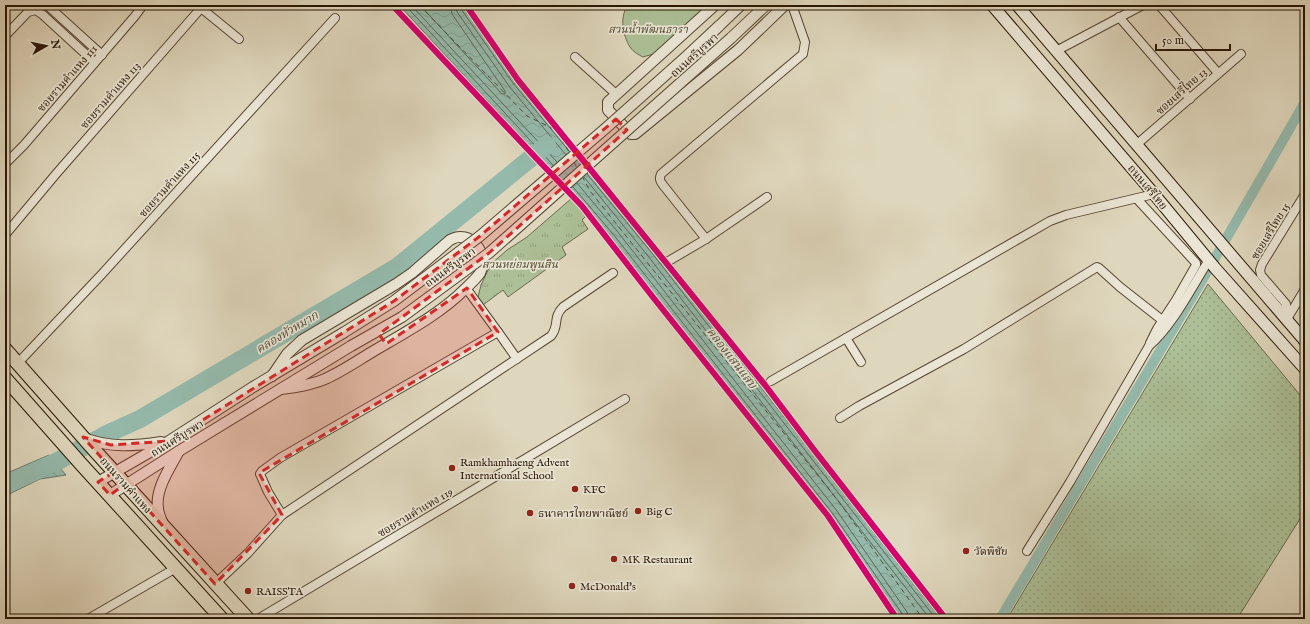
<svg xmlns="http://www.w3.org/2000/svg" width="1310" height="624" viewBox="0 0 1310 624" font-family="'IM FELL English','Noto Serif Thai',serif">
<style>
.grass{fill:url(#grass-dots);stroke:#6a6a4d}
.park{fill:url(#park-tufts);stroke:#6a6a4d}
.garden{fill:#acbf96;stroke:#6a6a4d}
.water{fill:url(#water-waves);stroke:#697869}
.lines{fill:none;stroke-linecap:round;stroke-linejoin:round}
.shore{stroke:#5e6858;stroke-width:1}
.canal{stroke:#95baac;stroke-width:10}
.river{stroke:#95baac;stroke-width:18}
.ferry{stroke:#4e4f3f;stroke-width:1;stroke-dasharray:5 4;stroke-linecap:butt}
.minor-casing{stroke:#564632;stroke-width:10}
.tertiary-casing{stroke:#564632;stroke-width:12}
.secondary-casing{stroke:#281604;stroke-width:13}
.primary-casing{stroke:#281604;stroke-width:15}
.minor{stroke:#eae5d4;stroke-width:8}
.tertiary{stroke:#eae5d4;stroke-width:10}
.secondary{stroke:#eae5d4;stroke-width:11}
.primary{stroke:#dfd7bd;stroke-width:13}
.tertiary-bridge-casing{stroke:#564632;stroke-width:12;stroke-linecap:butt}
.tertiary-bridge{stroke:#eae5d4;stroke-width:10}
.cycleway-casing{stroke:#eae5d4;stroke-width:8}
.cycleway{stroke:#d6006c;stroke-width:6}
.marked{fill:#d62828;fill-opacity:0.2;stroke:#d62828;stroke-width:3;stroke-dasharray:8 5;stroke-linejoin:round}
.poi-dot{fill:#8f2418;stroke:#eae5d4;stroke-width:1.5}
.labels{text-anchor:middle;stroke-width:3.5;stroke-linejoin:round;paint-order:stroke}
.park-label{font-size:11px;font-style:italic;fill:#504930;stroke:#eae5d4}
.street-label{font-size:11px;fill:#281604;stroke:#eae5d4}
.poi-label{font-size:11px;fill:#281604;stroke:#eae5d4;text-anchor:start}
.water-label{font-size:12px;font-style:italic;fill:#4e4f3f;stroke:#eae5d4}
</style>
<defs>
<pattern id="grass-dots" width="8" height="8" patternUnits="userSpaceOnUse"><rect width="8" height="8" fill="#acbf96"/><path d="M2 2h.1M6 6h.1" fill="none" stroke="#94a380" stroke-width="1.8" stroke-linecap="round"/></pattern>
<pattern id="park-tufts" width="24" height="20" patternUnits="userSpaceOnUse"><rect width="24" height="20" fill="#acbf96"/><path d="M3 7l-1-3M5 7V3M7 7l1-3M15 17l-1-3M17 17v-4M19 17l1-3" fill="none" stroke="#94a380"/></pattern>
<pattern id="water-waves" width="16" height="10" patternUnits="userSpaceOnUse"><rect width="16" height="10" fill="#95baac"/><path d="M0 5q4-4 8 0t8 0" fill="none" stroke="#809f92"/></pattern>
</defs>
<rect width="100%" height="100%" fill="#dfd7bd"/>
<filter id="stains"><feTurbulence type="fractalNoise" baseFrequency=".005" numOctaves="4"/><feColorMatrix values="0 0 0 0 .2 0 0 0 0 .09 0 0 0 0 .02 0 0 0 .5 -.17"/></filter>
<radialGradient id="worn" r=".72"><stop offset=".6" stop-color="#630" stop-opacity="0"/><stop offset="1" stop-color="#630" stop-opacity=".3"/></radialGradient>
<!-- grass -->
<path class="grass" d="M 1208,284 L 1305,401 L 1305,511 L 1237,619 L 1007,619 Z"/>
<!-- park -->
<path class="park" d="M 572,198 L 586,216 L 582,220 L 588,229 L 562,247 L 566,255 L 508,297 L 503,290 L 483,305 L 478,297 L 481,285 L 491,264 L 507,250 L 527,237 Z"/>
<!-- garden -->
<path class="garden" d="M 628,5 L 706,5 L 701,16 L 657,53 L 643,57 C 639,55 633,52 630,47 C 623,36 619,17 628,5 Z"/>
<!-- water -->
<g class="water">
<path d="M 399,5 L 464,5 L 516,81 L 655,251 L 941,619 L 901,619 L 830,517 L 582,203 Z"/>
<path d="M 49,455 L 66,475 L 40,479 L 5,496 L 5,474 Z"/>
</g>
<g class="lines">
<!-- shore -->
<g class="shore">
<path d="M 405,5 L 553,165"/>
<path d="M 411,5 L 557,162"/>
<path d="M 420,5 L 502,94 L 505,94 L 505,91 L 452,14 L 450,5"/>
<path d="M 456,5 L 457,12 L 509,86 L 566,155"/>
<path d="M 461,5 L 461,9 L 513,83 L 569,151"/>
<path d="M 587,174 L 652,253 L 936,619"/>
<path d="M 584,177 L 648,256 L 930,619"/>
<path d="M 577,183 L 617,231 L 837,511 L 907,612 L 909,619"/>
<path d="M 573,187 L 613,234 L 833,514 L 903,615 L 904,619"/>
<path d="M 5,478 L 47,460 L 57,470 L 55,472 L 38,476 L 5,492"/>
</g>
<!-- canal -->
<path class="canal" d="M 1000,619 L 1200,284 L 1305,102"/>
<!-- river -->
<path class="river" d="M 5,485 L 58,461 L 107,434 L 140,419 L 397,267 L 547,145"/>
<!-- ferry -->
<g class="ferry">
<path d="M 419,5 L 527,116 L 558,131 L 570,154"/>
<path d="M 574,162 L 577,168"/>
<path d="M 582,176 L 590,191 L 839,502 L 923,619"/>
</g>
<defs>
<g id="minor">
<path d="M 47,5 L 102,55"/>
<path d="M 1159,5 L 1218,73"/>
<path d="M 1119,17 L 1190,99"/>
<path d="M 5,36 L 28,12 L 36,10 L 43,15 L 91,59"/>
<path d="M 1056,51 L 1143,5"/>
<path d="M 575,57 L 616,94"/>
<path d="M 1136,145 L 1241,54"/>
<path d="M 5,164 L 24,145 L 135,16 L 143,5"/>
<path d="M 1137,199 L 1196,263 L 1196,265 L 1176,300 L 1157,329 L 1150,343"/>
<path d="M 5,235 L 56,174 L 201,8 L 239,39"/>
<path d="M 706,239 L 663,185 C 660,181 659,179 661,174 L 803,54 L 805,42 L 792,5"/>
<path d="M 667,262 L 706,239 L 767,197"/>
<path d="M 466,288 L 498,332"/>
<path d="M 1286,319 L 1286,304 L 1261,275 L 1260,270 L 1262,264 L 1305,194"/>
<path d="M 1287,319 L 1305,289"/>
<path d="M 846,338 L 861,362"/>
<path d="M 17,364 L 102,274 L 335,18"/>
<path d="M 771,381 L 1050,221 L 1066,215 L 1154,194"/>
<path d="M 840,418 L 859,406 L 964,349 L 1097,267 L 1099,268 L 1120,287 L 1162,320"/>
<path d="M 282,515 L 268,492 L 260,474 L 262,471 L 280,458 L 498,332 L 517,359"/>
<path d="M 1027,551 L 1070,482 L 1149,346 C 1174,324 1191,288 1209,260"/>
<path d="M 215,584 L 248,553 L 282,515 L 551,336 C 560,325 552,318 563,307 L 613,273"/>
<path d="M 88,619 L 176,568"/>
<path d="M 258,619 L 625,399"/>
</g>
<g id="tertiary">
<path d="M 715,5 L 608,102 L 608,110 L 631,134 L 635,134 L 738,50 L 785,5"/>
<path d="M 719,26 L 741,5"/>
<path d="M 731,38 L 766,5"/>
<path d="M 272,376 L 287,354 L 302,340 L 396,284 L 412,273 L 450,240 C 470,228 490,254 480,273 C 476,279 470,284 465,289 C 439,315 404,333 372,352 C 357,361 341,372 325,379 C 311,385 296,387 281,389"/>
<path d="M 84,438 C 109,448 135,446 161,442"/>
<path d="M 98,482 L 169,441 L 253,387 L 343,333"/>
<path d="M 110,495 L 179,451 L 351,346"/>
<path d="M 163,524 C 161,519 158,513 158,508 C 155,489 170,468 179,451"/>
</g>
<g id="secondary">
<path d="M 992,5 L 1154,194 L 1215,268 L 1305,369"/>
<path d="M 1017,5 L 1305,341"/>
</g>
<g id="primary">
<path d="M 5,349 L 96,452 L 248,619"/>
<path d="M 5,378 L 81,464 L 222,619"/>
</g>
</defs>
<!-- minor casing -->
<use href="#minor" class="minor-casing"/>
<!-- tertiary casing -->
<use href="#tertiary" class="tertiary-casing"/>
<!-- secondary casing -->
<use href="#secondary" class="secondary-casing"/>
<!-- primary casing -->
<use href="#primary" class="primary-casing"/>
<!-- minor -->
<use href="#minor" class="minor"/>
<!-- tertiary -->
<use href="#tertiary" class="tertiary"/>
<!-- secondary -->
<use href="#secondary" class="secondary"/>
<!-- primary -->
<use href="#primary" class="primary"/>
<defs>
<g id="tertiary-bridge">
<path d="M 343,333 L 394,301 L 480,236 L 606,128 L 688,55 L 719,26"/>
<path d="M 351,346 L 402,317 L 489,253 L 731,38"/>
</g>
</defs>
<!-- tertiary-bridge casing -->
<use href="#tertiary-bridge" class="tertiary-bridge-casing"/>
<!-- tertiary-bridge -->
<use href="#tertiary-bridge" class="tertiary-bridge"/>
<defs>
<g id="cycleway">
<path d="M 392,5 L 537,159 L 582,206 L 652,296 L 828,516 L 897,619"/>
<path d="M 466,5 L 518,80 L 765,385 L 815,451 L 946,619"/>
</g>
</defs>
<!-- cycleway casing -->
<use href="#cycleway" class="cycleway-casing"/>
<!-- cycleway -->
<use href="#cycleway" class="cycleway"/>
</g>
<!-- marked area -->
<path class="marked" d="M 616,119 L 627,130 L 489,253 L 379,334 L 386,344 L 467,288 L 498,332 L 259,473 L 282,515 L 215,584 L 125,484 L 110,495 L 98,482 L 114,472 L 83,437 L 111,445 L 169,441 L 394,301 L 480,236 Z"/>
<!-- markers -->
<g class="poi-dot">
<circle cx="452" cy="468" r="4"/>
<circle cx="575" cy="489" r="4"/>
<circle cx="638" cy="511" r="4"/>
<circle cx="530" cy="513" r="4"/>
<circle cx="966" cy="551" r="4"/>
<circle cx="614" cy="559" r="4"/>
<circle cx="572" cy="586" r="4"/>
<circle cx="248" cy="591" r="4"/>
</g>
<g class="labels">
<!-- park labels -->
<g class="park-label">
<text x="648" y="33">สวนน้ำพัฒนธารา</text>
<text x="520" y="268">สวนหย่อมพูนสิน</text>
</g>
<!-- street labels -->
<g class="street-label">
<text transform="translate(694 55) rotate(-42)" y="4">ถนนศรีบูรพา</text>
<text transform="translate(67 78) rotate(-49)" y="4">ซอยรามคำแหง 111</text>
<text transform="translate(1181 91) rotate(-42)" y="4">ซอยเสรีไทย 13</text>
<text transform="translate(110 95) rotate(-49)" y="4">ซอยรามคำแหง 113</text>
<text transform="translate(169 184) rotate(-48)" y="4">ซอยรามคำแหง 115</text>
<text transform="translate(1148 187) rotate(50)" y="4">ถนนเสรีไทย</text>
<text transform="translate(1270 231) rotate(-59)" y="4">ซอยเสรีไทย 15</text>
<text transform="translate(450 267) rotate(-36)" y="4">ถนนศรีบูรพา</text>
<text transform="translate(177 438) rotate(-32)" y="4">ถนนศรีบูรพา</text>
<text transform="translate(126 485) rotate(48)" y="4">ถนนรามคำแหง</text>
<text transform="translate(415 512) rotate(-31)" y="4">ซอยรามคำแหง 119</text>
</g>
<!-- poi labels -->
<g class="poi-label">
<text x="460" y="466">Ramkhamhaeng Advent<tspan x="460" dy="13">International School</tspan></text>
<text x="583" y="493">KFC</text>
<text x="646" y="515">Big C</text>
<text x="538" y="517">ธนาคารไทยพาณิชย์</text>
<text x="974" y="555">วัดพิชัย</text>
<text x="622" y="563">MK Restaurant</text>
<text x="580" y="590">McDonald's</text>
<text x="256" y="595">RAISSTA</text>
</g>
<!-- water labels -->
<g class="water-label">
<text transform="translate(287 332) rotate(-31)" y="4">คลองหัวหมาก</text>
<text transform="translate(732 358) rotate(52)" y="4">คลองแสนแสบ</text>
</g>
</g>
<!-- margin -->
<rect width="1310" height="624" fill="none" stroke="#dfd7bd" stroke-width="20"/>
<rect x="6" y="6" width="1298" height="612" fill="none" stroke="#281604" stroke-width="2"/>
<rect x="10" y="10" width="1290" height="604" fill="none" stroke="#281604"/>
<!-- north arrow -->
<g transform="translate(46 46) rotate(81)" stroke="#eae5d4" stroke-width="3" paint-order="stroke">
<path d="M0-3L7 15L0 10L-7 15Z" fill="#281604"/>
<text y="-6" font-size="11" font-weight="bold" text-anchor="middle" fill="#281604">N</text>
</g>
<!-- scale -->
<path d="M1156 44v6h74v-6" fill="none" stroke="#281604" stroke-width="2"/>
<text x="1162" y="44" font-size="12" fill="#281604" stroke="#eae5d4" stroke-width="3" paint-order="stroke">50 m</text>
<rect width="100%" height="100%" filter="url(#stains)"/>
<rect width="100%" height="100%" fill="url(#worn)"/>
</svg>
